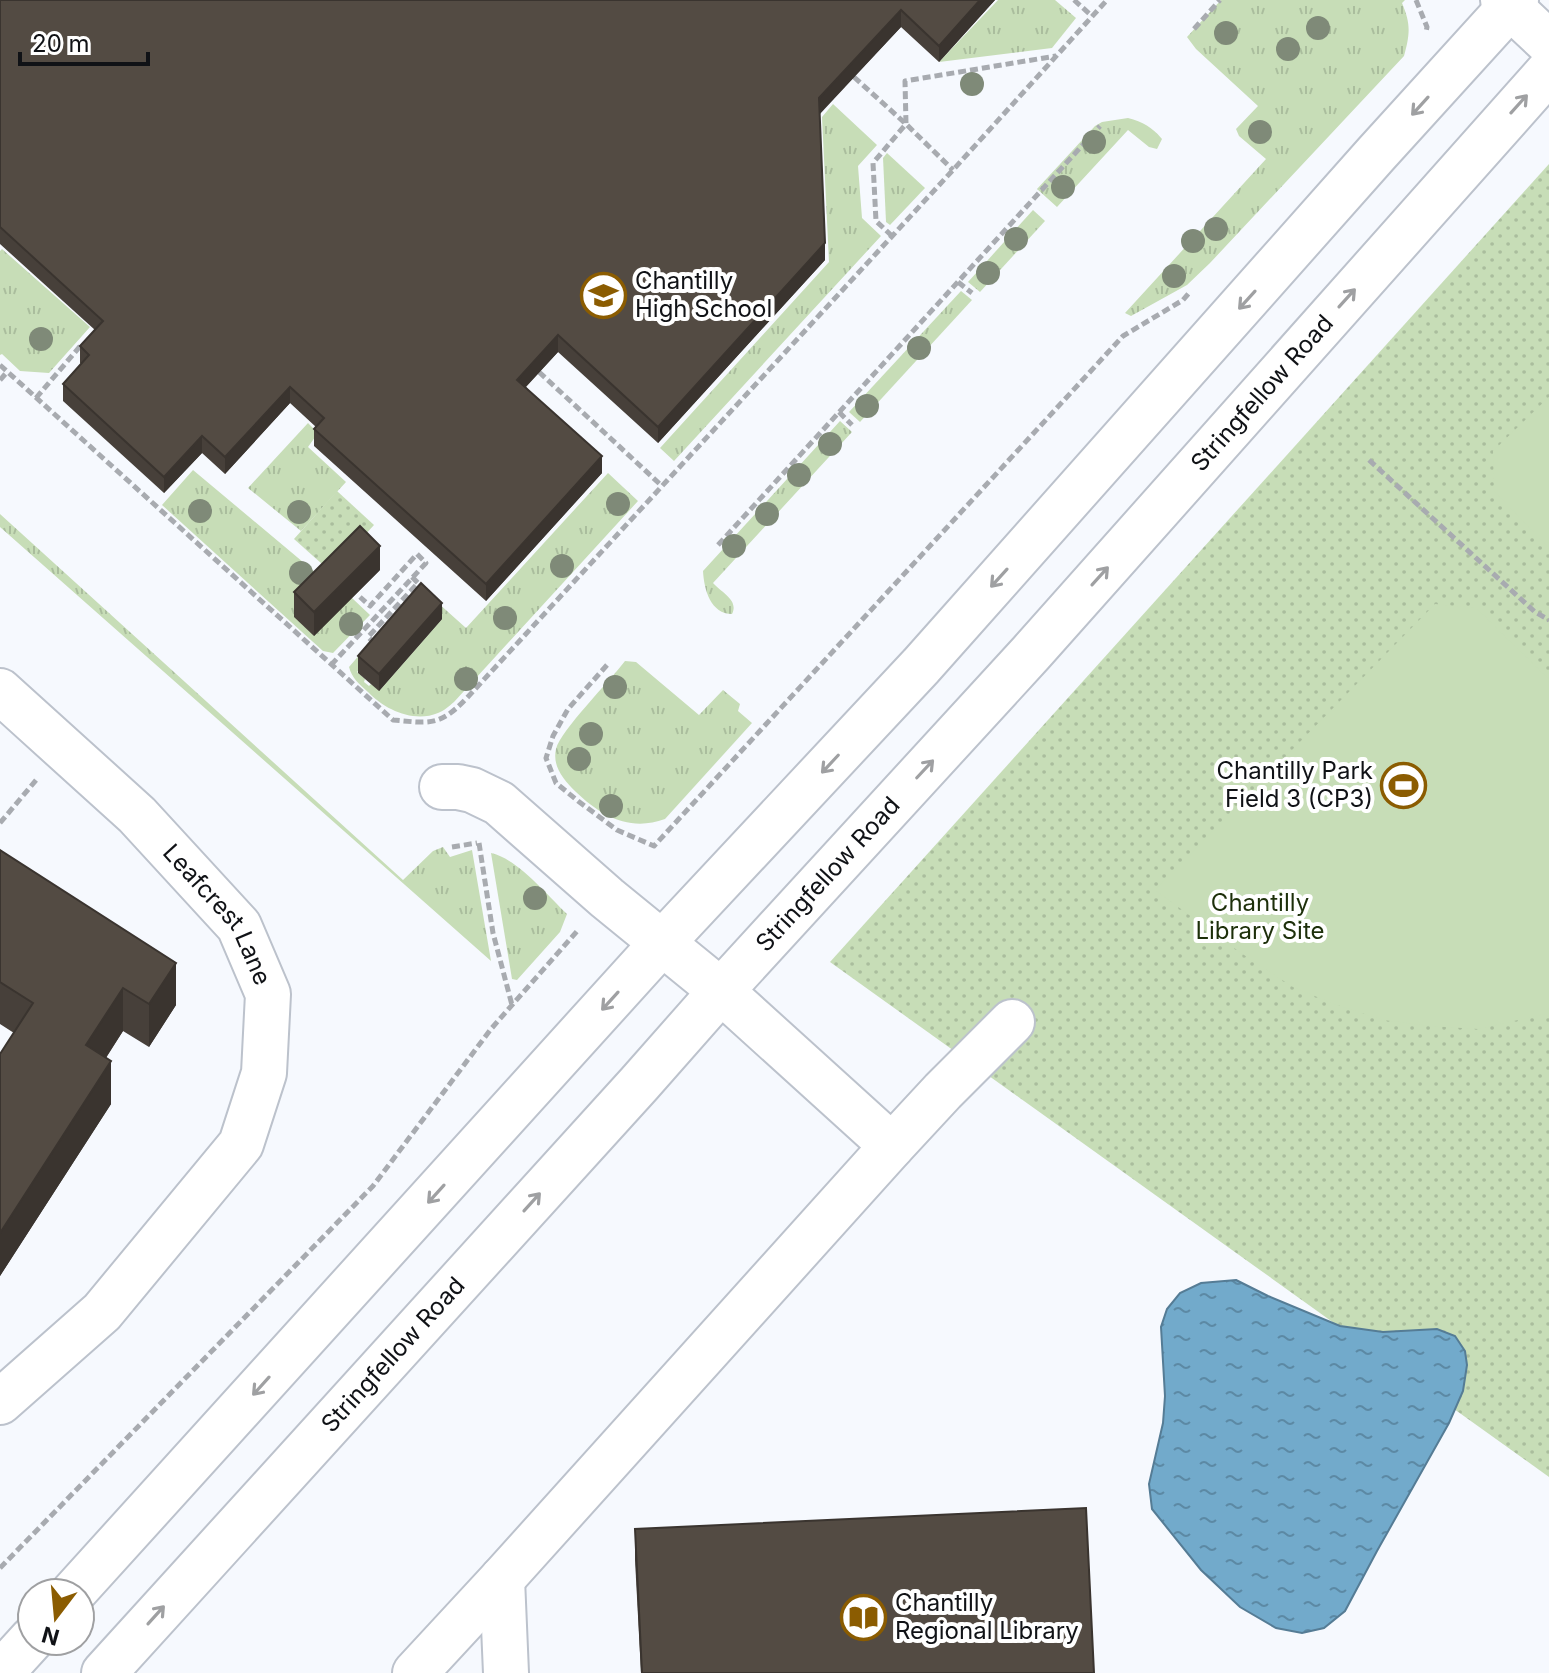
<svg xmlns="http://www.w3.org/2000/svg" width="1549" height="1673" viewBox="0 0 1549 1673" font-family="Inter,sans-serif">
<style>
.grass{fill:url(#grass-tufts)}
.park{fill:url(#park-dots)}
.garden{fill:#c7ddb7}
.water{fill:url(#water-ripples);stroke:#557c95;stroke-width:2}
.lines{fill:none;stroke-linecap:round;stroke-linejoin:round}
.minor-casing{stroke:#bcc2cc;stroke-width:48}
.major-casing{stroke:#bcc2cc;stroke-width:48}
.path{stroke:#a8abb0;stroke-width:5;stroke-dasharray:8 4;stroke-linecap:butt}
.minor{stroke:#fff;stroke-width:44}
.major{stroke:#fff;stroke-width:44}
.tree{fill:#7f8a78}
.wall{fill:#47403a}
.shaded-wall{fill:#3a342f}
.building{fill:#534b43;stroke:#3a342f;stroke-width:2}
.oneway{stroke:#9fa0a2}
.labels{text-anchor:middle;stroke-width:8;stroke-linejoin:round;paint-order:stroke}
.poi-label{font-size:24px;fill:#101216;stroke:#fff;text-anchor:start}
.street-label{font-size:24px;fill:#101216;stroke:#fff}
.park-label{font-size:24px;fill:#1d2f0a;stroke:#fff}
</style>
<defs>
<pattern id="grass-tufts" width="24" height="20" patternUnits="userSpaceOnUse" patternTransform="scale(2)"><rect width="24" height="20" fill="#c7ddb7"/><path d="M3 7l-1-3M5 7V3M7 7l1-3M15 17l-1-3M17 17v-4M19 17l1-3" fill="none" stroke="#aabd9d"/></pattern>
<pattern id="park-dots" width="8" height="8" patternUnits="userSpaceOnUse" patternTransform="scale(2)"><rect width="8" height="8" fill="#c7ddb7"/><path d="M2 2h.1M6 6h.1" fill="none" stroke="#aabd9d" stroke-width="1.8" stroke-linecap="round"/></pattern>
<pattern id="water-ripples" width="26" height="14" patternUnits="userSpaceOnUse" patternTransform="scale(2)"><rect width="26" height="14" fill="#72aacb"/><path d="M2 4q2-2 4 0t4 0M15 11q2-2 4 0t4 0" fill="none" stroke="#5c89a4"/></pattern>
</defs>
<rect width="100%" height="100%" fill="#f6f9fe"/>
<!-- grass -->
<g class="grass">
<path d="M 998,0 L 1055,0 L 1076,18 L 1052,48 L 939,62 Z"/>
<path d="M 1221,0 L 1405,0 L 1402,3 C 1411,24 1410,34 1404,56 L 1210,263 L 1187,285 L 1131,316 L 1125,313 L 1266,159 L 1239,136 L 1236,129 L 1258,106 L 1196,49 L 1187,37 Z"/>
<path d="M 833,104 L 877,145 L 858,166 L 862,218 L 881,236 L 674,461 L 660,448 L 829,262 L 822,117 Z"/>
<path d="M 1128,118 C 1143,122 1152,127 1162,139 L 1157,149 L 1149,147 L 1128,130 L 1057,207 L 1037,189 L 1095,126 L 1102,122 Z"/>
<path d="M 887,153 L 925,188 L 890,225 L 886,222 L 883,158 Z"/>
<path d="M 1033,210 L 1045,221 L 980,292 L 968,282 Z"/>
<path d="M 2,249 L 90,327 L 49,373 L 20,371 L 2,354 L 0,355 L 0,251 Z"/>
<path d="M 961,291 L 972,300 L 860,422 L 849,412 Z"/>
<path d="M 840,421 L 852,432 L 713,583 C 722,593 739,600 732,614 C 711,614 704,590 703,571 Z"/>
<path d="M 308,423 L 318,433 L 308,447 L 346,482 L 301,531 L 248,488 Z"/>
<path d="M 193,470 L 328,583 L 352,598 L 370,615 L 333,653 L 323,651 L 162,505 Z"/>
<path d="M 608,473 L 638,501 L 454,702 C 449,706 444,711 438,713 C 414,723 385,710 368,692 C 359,684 352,678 349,667 L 368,645 L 376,651 L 357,672 L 365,679 L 364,682 L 369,686 L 371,684 L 380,690 L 441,620 L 428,594 L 466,628 Z"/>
<path d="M 0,514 L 403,880 L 433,851 L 443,847 L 450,857 L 472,850 L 491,961 L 0,527 Z"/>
<path d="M 625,661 L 636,662 L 699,715 L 723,690 L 740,704 L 738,711 L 752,723 L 665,819 C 630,832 601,816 576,792 C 564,780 552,767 556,749 C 561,730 610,681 625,661 Z"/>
<path d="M 491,853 C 518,859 547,895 567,914 L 560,932 L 517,980 L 512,979 Z"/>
</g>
<!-- park -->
<g class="park">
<path d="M 1549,164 L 1549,1477 L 830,962 Z"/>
<path d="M 337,491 L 374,525 L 331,572 L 294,539 Z"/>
</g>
<!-- garden -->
<g class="garden">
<path d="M 1549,397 L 1549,548 L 1494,491 L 1493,451 Z"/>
<path d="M 1435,604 L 1476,608 L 1549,679 L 1549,1013 L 1478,1029 L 1430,1026 L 1383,1020 L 1334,1004 L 1293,987 L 1241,953 L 1155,890 Z"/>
</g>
<!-- water -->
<path class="water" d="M 1236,1280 L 1268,1296 L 1340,1326 L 1383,1332 L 1437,1329 L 1455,1336 L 1465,1351 L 1467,1365 L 1463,1391 L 1449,1423 L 1377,1551 L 1345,1611 L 1324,1628 L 1302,1633 L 1276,1628 L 1240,1607 L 1201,1570 L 1152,1509 L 1149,1484 L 1163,1423 L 1165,1396 L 1161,1327 L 1167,1309 L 1180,1293 L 1201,1283 Z"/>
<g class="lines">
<defs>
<g id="minor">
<path d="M 1503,0 L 1549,43"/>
<path id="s1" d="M 0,691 L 137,815 L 239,926 L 268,994 L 264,1073 L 241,1144 L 102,1312 L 0,1402"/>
<path d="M 442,787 L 458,787 L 472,790 L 499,803 L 607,898 L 721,991 L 892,1146"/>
<path d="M 502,1579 L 506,1673"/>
<path d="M 415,1673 L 502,1579 L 892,1146 L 943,1091 L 1012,1022"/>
</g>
<g id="major">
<path d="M 73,1593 L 662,943 L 921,666 L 1376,154 L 1516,0"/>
<path d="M 1,1673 L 32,1639"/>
<path id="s2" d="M 104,1673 L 639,1084 L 721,991 L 1031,653 L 1549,71"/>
</g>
</defs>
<!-- minor casing -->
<use href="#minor" class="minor-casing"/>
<!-- major casing -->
<use href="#major" class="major-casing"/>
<!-- path -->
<g class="path">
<path d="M 1074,0 L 1092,16"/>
<path d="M 1416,0 L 1427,27 L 1426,32"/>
<path d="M 1194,29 L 1220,0"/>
<path d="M 854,77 L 906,124 L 953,170"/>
<path d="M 892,236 L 876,221 L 873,163 L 906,124 L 905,81 L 1056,56"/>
<path d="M 958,282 L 972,293"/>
<path d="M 0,365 L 393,720 C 429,723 439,727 466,699 L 953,170 L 1107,0"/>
<path d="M 539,372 L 662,486"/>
<path d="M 0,380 L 7,372"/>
<path d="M 36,398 L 82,344"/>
<path d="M 839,412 L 852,425"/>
<path d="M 1369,460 L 1535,612 L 1549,620"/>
<path d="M 718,545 L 1100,126"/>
<path d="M 375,644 L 368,637 L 418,583 L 412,577"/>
<path d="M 331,665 L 426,563 L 417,554 L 370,606 L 360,597"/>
<path d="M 607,665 L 568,709 L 553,736 L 546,758 L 556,783 L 578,801 L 617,830 L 654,846 L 1123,336 L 1183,300 L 1189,293"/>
<path d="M 0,823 L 37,779"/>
<path d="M 479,843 L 493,933 L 512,1005"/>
<path d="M 452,847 L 477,843"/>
<path d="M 0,1568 L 373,1186 L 491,1029 L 579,929"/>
</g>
<!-- minor -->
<use href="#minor" class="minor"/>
<!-- major -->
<use href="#major" class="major"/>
</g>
<!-- trees -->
<g class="tree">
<circle cx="1318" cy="28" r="12"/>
<circle cx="1226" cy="33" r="12"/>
<circle cx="1288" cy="49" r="12"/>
<circle cx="972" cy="84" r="12"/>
<circle cx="1260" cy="132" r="12"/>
<circle cx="1094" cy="142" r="12"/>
<circle cx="1063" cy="187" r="12"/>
<circle cx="1216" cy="229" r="12"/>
<circle cx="1016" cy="239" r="12"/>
<circle cx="1193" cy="241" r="12"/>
<circle cx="988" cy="273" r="12"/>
<circle cx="1174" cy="276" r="12"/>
<circle cx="41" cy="339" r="12"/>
<circle cx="919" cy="348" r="12"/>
<circle cx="867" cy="406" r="12"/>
<circle cx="830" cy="444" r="12"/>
<circle cx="799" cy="475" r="12"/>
<circle cx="618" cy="504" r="12"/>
<circle cx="200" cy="511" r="12"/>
<circle cx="299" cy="512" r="12"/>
<circle cx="767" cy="514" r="12"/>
<circle cx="734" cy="546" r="12"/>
<circle cx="562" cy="566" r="12"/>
<circle cx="301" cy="573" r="12"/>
<circle cx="505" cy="618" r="12"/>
<circle cx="351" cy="624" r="12"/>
<circle cx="466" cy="679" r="12"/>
<circle cx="615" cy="687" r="12"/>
<circle cx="591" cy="734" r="12"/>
<circle cx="579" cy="759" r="12"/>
<circle cx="611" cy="806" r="12"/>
<circle cx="535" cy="898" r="12"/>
</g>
<!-- wall -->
<g class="wall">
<path d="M 0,0 L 995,0 L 939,62 L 901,27 L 819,114 L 825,260 L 658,443 L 558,352 L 526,387 L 602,473 L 486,601 L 314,446 L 314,429 L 316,427 L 290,403 L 225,474 L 202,453 L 164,493 L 63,401 L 63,384 L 81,364 L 80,363 L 80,346 L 95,330 L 0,244 Z"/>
<path d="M 380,570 L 314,636 L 294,617 L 294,592 Z"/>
<path d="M 442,619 L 379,691 L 358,673 L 358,656 Z"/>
<path d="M 0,850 L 176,1005 L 149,1047 L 123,1031 L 106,1058 L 111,1104 L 0,1276 L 0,1054 L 14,1033 L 0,1024 Z"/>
<path d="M 635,1529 L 1094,1673 L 641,1673 L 635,1560 Z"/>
</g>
<!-- shaded-wall -->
<g class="shaded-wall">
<path d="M 980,0 L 995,0 L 939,62 L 939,46 Z"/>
<path d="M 901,10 L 901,27 L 819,115 L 819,98 Z"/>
<path d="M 825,243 L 825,260 L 658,443 L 658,427 Z"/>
<path d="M 558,335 L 558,352 L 517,396 L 517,380 Z"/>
<path d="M 290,387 L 290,403 L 225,474 L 225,457 Z"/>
<path d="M 202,436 L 202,453 L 164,493 L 164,477 Z"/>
<path d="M 602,456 L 602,473 L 486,601 L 486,584 Z"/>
<path d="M 380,546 L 380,570 L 314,636 L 314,612 Z"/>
<path d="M 442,603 L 442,619 L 379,691 L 379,674 Z"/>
<path d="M 176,963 L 176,1005 L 149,1047 L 149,1004 Z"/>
<path d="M 123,988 L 123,1031 L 86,1088 L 86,1045 Z"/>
<path d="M 111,1061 L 111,1104 L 0,1276 L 0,1233 Z"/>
</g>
<!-- building -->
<g class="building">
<path d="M 0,0 L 980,0 L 939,46 L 901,10 L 819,98 L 825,243 L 658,427 L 558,335 L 517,380 L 602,456 L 486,584 L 314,429 L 324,418 L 290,387 L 225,457 L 202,436 L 164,477 L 63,384 L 89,355 L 80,346 L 103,321 L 0,227 Z"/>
<path d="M 360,526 L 380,546 L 314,612 L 294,592 Z"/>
<path d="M 421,583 L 442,603 L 379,674 L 358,656 Z"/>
<path d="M 0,850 L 176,963 L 149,1004 L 123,988 L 86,1045 L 111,1061 L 0,1233 L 0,1054 L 33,1003 L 0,982 Z"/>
<path d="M 1086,1508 L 1094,1673 L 642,1673 L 635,1529 Z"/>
</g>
<!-- one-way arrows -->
<defs><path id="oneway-shaft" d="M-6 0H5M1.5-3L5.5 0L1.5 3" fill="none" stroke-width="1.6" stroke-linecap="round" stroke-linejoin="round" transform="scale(2)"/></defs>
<g class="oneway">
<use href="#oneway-shaft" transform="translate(1519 104) rotate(-48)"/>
<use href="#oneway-shaft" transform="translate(1420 106) rotate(132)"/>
<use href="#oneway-shaft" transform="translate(1347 298) rotate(-48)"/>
<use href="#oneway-shaft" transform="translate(1247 300) rotate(132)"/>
<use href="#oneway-shaft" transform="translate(1100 576) rotate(-48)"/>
<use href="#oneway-shaft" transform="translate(999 578) rotate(132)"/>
<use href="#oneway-shaft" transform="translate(830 764) rotate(133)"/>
<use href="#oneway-shaft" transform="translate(925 769) rotate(-47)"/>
<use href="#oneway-shaft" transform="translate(610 1001) rotate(132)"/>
<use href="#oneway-shaft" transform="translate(436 1194) rotate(132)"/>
<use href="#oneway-shaft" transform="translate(532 1202) rotate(-48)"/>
<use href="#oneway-shaft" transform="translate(261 1386) rotate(132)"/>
<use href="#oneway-shaft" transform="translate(156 1615) rotate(-48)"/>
</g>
<!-- icons -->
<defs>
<symbol id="school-ring" viewBox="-11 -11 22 22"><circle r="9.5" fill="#fff" stroke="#8b5c01" stroke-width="1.5"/><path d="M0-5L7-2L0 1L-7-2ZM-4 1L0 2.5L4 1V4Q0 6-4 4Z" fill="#8b5c01"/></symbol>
<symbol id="stadium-ring" viewBox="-11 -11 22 22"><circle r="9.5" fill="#fff" stroke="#8b5c01" stroke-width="1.5"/><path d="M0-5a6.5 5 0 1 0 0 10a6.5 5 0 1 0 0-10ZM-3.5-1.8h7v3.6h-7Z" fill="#8b5c01"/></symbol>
<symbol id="library-ring" viewBox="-11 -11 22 22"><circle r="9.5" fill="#fff" stroke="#8b5c01" stroke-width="1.5"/><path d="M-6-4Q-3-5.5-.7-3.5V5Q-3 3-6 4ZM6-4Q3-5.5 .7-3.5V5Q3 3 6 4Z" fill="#8b5c01"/></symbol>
</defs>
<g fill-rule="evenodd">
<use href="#school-ring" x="578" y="270" width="51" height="51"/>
<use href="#stadium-ring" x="1378" y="760" width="51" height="51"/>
<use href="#library-ring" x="838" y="1592" width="51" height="51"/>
</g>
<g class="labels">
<!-- poi labels -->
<g class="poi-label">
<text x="635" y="289">Chantilly<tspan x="635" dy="28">High School</tspan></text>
<text x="1373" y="779" text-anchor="end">Chantilly Park<tspan x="1373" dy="28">Field 3 (CP3)</tspan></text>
<text x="895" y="1611">Chantilly<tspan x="895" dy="28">Regional Library</tspan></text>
</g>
<!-- street labels -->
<g class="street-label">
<text dy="8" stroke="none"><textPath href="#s2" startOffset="1726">Stringfellow Road</textPath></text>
<text dy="8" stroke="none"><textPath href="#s2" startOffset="1078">Stringfellow Road</textPath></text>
<text dy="8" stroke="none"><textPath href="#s1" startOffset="314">Leafcrest Lane</textPath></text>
<text dy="8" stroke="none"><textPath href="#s2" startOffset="430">Stringfellow Road</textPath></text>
</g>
<!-- park labels -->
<g class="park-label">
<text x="1260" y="911">Chantilly<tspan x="1260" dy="28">Library Site</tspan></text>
</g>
</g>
<!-- north arrow -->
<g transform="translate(56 1617) rotate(196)"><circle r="38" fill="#ffffff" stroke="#9fa0a2" stroke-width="2"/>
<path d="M0-6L14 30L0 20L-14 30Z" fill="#8b5c01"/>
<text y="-12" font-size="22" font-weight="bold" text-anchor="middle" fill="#101216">N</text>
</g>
<!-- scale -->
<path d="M20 52v12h128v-12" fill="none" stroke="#101216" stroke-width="4"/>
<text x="32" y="52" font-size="24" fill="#101216" stroke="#ffffff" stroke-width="6" paint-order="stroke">20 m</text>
</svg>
